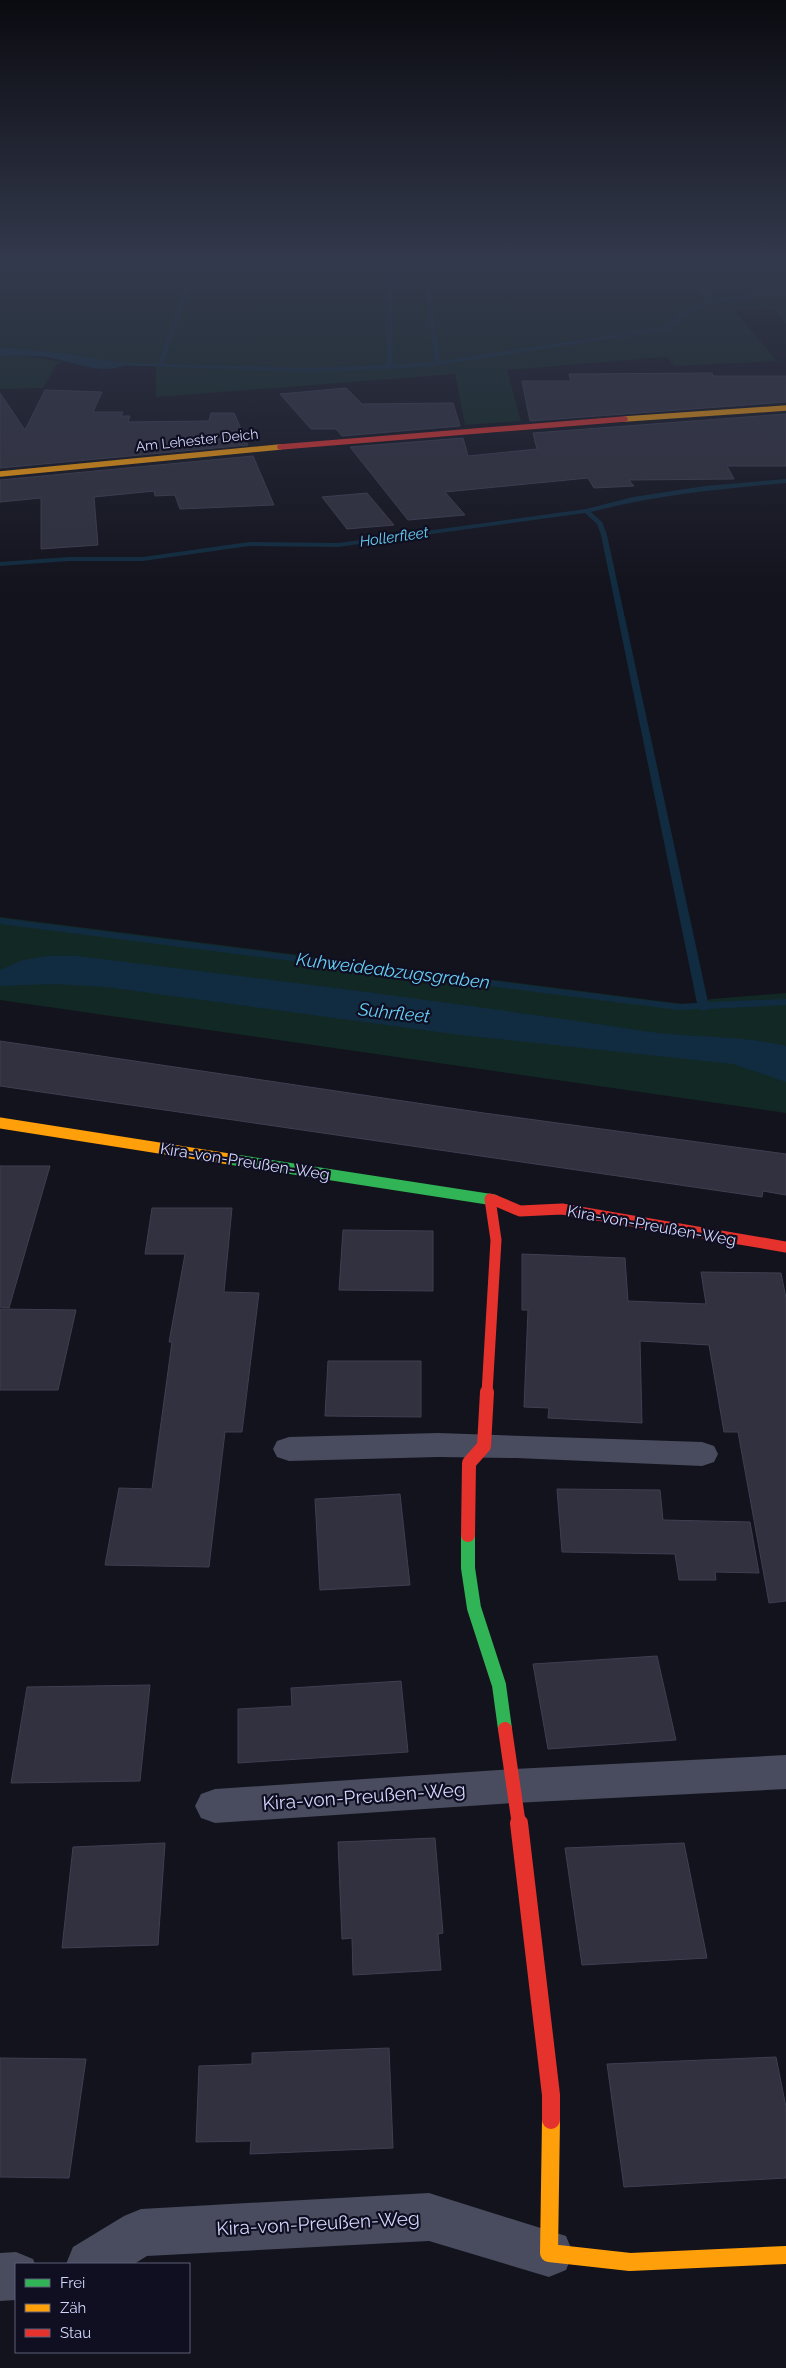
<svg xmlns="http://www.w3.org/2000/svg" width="786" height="2368" viewBox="0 0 786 2368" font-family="Raleway,sans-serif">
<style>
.green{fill:#122824}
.water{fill:#112c40}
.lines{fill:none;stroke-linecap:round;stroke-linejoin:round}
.stream{fill:#112c40;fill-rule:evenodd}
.building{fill:#31313f;stroke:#3e3f51}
.street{fill:#494c5e;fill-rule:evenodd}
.fast-far1{stroke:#30b455;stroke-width:11}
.fast{stroke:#30b455;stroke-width:14}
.slow-far2{stroke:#ff9f0a;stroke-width:5.5}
.slow-far1{stroke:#ff9f0a;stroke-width:11}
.slow{stroke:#ff9f0a;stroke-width:18}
.jam-far3{stroke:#e5322d;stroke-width:5.5}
.jam-far2{stroke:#e5322d;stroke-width:11}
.jam-far1{stroke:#e5322d;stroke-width:14}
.jam{stroke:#e5322d;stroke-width:18}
.labels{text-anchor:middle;stroke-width:4.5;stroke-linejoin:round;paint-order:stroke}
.far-street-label{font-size:14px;fill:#d2d5fc;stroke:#0f0f21}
.far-water-label{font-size:15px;font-style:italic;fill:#67cef6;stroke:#0f0f21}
.street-label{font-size:16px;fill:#d2d5fc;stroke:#0f0f21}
.water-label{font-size:18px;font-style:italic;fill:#67cef6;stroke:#0f0f21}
.near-street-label{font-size:19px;fill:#d2d5fc;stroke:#0f0f21}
</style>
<rect width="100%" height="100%" fill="#13131d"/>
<!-- green -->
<g class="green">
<path d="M 0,258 L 786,258 L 786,324 L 773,309 L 734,310 L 777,361 L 674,366 L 666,357 L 507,370 L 521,421 L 465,425 L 455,374 L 156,397 L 156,365 L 112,363 L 0,350 Z"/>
<path d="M 0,356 L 26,356 L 64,362 L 56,365 L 43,388 L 0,389 Z"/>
<path d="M 0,917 L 691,1005 L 711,999 L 786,993 L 786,1113 L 0,1000 Z"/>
</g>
<!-- water -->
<g class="water">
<path d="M 0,347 L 68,354 L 128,364 C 103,376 77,363 51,358 C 34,355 17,356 0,356 Z"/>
<path d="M 49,956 L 77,956 C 266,979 455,1002 643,1031 C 691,1038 739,1035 786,1046 L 786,1082 L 733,1064 L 460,1035 L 106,987 L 53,984 L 0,986 L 0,970 L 23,960 Z"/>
</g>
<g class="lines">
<!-- stream -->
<g class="stream">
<path d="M 195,258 L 199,258 L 163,364 L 311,368 L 387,365 L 387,258 L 391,258 L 393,365 L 435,362 L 421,258 L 425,258 L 440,361 L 666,327 L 688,308 L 707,301 L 680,258 L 684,258 L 711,300 L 786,291 L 786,293 L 711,303 L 692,310 L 668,330 L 438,365 L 390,369 L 311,372 L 111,365 L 113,362 L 158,364 Z"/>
<path d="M 786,479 L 786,483 C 720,489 655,495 591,512 L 602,522 L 607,535 L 708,1002 L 786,999 L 786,1005 L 709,1009 L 704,1011 L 699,1009 L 678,1010 L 0,924 L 0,918 L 678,1004 L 697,1003 L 601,535 L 597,524 L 585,513 L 338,547 L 249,546 L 143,561 L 69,561 L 0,566 L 0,562 L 69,557 L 143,557 L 249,542 L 338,543 L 586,509 L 633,497 L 705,486 Z"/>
</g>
</g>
<!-- building -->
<g class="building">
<path d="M 712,373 L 713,376 L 786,376 L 786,402 L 530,421 L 522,381 L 571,381 L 569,374 Z"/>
<path d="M 346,388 L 362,404 L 453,403 L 460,426 L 342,436 L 336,429 L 311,429 L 280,394 Z"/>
<path d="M 45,390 L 102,392 L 93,412 L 123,412 L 121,416 L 130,416 L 128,422 L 209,421 L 211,413 L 234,413 L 248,445 L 0,468 L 0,393 L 25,430 Z"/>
<path d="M 786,414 L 786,466 L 727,466 L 734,479 L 629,480 L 634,486 L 594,488 L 588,478 L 445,492 L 465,515 L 408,520 L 350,447 L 463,438 L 468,456 L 537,449 L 533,433 Z"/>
<path d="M 253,456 L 274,505 L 180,509 L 175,495 L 155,496 L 154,491 L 94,497 L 98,545 L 41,549 L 41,498 L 0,502 L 0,480 Z"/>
<path d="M 367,493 L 394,525 L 347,529 L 322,497 Z"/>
<path d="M 0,1041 L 484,1113 L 786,1154 L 786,1195 L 763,1191 L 762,1197 L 0,1086 Z"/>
<path d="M 0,1166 L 50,1166 L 9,1308 L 0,1307 Z"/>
<path d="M 152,1208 L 232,1208 L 224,1292 L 259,1293 L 242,1432 L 225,1432 L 209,1567 L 105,1565 L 119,1488 L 152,1489 L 172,1342 L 169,1342 L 185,1254 L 145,1254 Z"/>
<path d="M 343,1230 L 433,1231 L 433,1291 L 339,1290 Z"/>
<path d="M 522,1254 L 625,1258 L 628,1301 L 706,1304 L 701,1272 L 781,1273 L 786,1298 L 786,1601 L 769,1603 L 738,1432 L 724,1432 L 709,1345 L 640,1341 L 642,1423 L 548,1418 L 549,1408 L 524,1407 L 528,1310 L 522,1310 Z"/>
<path d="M 0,1309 L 76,1310 L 58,1390 L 0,1390 Z"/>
<path d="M 328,1361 L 421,1361 L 421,1417 L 325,1416 Z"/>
<path d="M 557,1489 L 660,1490 L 663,1520 L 750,1522 L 759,1573 L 715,1572 L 716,1580 L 679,1580 L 675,1554 L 562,1552 Z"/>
<path d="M 400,1494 L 410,1585 L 320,1590 L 315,1499 Z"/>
<path d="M 657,1656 L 676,1740 L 548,1749 L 533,1664 Z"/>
<path d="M 401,1681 L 408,1752 L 238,1763 L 238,1709 L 292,1706 L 291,1688 Z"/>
<path d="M 150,1685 L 140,1781 L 11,1783 L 27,1687 Z"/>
<path d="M 435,1838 L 443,1933 L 438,1934 L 441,1970 L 353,1975 L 352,1938 L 342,1939 L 338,1842 Z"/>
<path d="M 165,1843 L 158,1945 L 62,1948 L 73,1847 Z"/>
<path d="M 684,1843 L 707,1958 L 582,1965 L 565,1848 Z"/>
<path d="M 389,2048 L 393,2148 L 250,2154 L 251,2141 L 196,2142 L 199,2066 L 252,2064 L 252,2053 Z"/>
<path d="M 776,2057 L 786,2107 L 786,2178 L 624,2187 L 607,2064 Z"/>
<path d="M 0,2058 L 86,2059 L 69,2178 L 0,2177 Z"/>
</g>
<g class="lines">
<!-- street -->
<g class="street">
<path d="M 438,1433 L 702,1442 L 714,1446 L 718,1454 L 714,1462 L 702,1466 L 516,1458 L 438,1457 L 289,1461 L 277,1457 L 273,1449 L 277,1441 L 289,1437 Z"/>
<path d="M 786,1755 L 786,1789 L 514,1803 L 215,1823 L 201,1818 L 195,1806 L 201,1794 L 215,1789 L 514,1769 Z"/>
<path d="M 429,2193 L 566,2236 L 573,2253 L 566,2270 L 549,2277 L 429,2241 L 147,2256 L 134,2264 L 66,2264 L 73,2247 L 124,2216 L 141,2209 Z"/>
<path d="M 16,2252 L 33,2259 L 35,2264 L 16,2264 L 16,2300 L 0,2301 L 0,2253 Z"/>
</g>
<!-- fast-far1 -->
<path class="fast-far1" d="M 229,1159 L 494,1200"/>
<!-- fast -->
<path class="fast" d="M 468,1535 L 468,1568 L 474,1608 L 499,1685 L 505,1729"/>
<!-- slow-far2 -->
<g class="slow-far2">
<path d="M 625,419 L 786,408"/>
<path d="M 0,474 L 280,447"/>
</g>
<!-- slow-far1 -->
<path class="slow-far1" d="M 0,1123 L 229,1159"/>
<!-- slow -->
<path class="slow" d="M 551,2120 L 549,2253 L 630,2262 L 786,2255"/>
<!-- jam-far3 -->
<path class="jam-far3" d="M 280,447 L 625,419"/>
<!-- jam-far2 -->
<g class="jam-far2">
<path d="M 494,1200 L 520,1211 L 562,1209 L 786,1247"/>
<path d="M 487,1393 L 496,1240 L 490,1199"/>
</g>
<!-- jam-far1 -->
<g class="jam-far1">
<path d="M 468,1535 L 469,1463 L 484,1446 L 487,1392"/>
<path d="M 505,1729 L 519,1825"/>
</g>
<!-- jam -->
<path class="jam" d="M 519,1823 L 551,2095 L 551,2120"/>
</g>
<!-- sky -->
<linearGradient id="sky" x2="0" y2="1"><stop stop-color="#0a0a10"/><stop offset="0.44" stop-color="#33394c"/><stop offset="1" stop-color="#33394c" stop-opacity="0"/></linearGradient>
<rect width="786" height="590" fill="url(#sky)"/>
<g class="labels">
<!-- far-street labels -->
<g class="far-street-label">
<text transform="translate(197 440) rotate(-6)" y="5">Am Lehester Deich</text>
</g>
<!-- far-water labels -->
<g class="far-water-label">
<text transform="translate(394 537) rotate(-8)" y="5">Hollerfleet</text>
</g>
<!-- street labels -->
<g class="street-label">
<text transform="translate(245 1161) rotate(9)" y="6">Kira-von-Preußen-Weg</text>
<text transform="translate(652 1225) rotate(10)" y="6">Kira-von-Preußen-Weg</text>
</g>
<!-- water labels -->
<g class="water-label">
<text transform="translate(393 971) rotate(7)" y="6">Kuhweideabzugsgraben</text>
<text transform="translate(394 1013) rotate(6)" y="6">Suhrfleet</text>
</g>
<!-- near-street labels -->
<g class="near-street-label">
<text transform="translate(364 1796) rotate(-4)" y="7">Kira-von-Preußen-Weg</text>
<text transform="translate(318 2223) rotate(-3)" y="7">Kira-von-Preußen-Weg</text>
</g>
</g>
<!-- legend -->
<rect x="15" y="2263" width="175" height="90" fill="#0f0f21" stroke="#5d5e79"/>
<rect x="25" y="2279" width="25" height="8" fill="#30b455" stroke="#5d5e79"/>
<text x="60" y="2288" font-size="15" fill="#d2d5fc">Frei</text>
<rect x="25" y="2304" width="25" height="8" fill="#ff9f0a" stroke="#5d5e79"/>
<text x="60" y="2313" font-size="15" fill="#d2d5fc">Zäh</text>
<rect x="25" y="2329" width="25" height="8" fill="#e5322d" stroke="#5d5e79"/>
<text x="60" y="2338" font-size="15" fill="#d2d5fc">Stau</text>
</svg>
